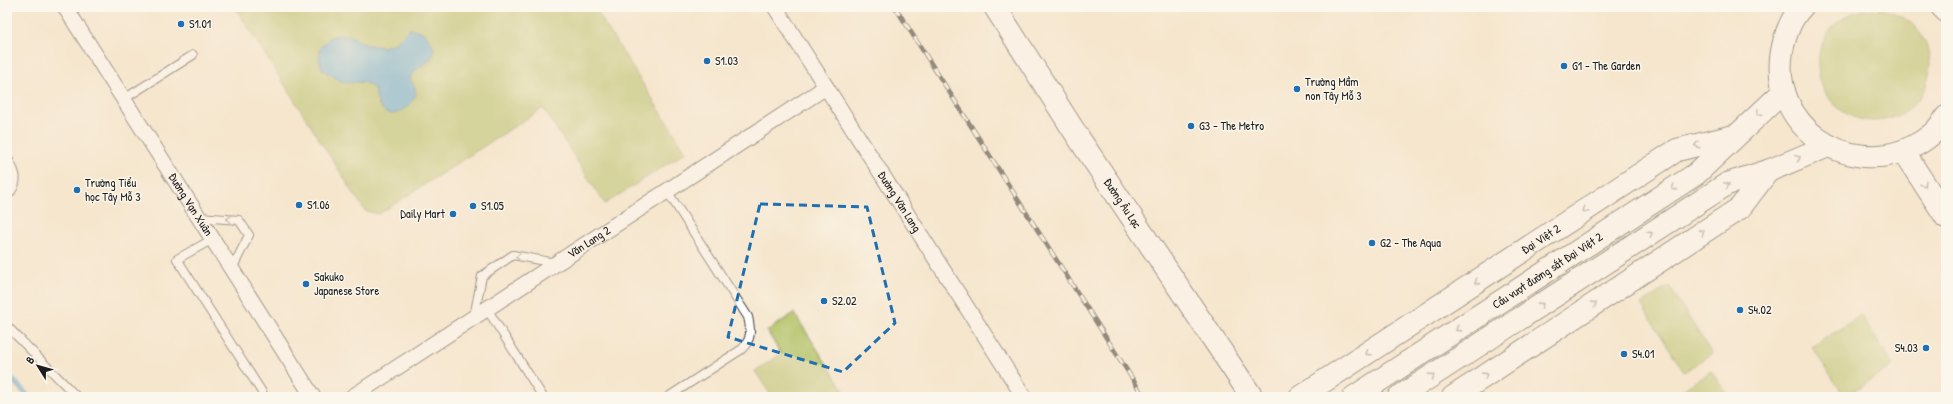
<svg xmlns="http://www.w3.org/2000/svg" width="1953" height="404" viewBox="0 0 1953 404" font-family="'Patrick Hand',sans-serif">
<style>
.green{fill:#b0bf62;stroke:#666e3f}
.water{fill:#5aa7d3;stroke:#3b6278}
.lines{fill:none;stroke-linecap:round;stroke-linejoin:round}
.stream{stroke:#5aa7d3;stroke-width:5.5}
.lane-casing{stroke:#3d3a37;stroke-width:10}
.street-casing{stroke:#3d3a37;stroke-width:17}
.secondary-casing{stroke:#3d3a37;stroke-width:24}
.lane{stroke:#fff;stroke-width:8}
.street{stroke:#fff;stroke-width:15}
.secondary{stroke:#fff;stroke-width:22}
.rail-casing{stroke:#1c1c1c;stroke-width:4.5}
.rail{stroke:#fbf7ec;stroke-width:3;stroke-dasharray:9;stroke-linecap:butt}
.oneway{stroke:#999}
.marked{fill:none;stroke:#1f6fb2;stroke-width:3;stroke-dasharray:8 5;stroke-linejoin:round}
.poi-dot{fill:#1f6fb2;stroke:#fbf7ec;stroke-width:1.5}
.labels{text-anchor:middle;stroke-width:3;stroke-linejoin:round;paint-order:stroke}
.poi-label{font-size:12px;fill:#1c1c1c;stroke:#fbf7ec;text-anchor:start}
.street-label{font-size:12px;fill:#1c1c1c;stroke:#fbf7ec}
</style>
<rect width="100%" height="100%" fill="#fbf7ec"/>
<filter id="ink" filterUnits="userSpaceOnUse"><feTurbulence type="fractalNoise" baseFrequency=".025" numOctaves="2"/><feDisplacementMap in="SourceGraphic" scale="8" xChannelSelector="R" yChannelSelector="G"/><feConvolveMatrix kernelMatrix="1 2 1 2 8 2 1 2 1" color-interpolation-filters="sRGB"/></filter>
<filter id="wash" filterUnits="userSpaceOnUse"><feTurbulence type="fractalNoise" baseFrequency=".012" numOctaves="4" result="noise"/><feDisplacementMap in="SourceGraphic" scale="16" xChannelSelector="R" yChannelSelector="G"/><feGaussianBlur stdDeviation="0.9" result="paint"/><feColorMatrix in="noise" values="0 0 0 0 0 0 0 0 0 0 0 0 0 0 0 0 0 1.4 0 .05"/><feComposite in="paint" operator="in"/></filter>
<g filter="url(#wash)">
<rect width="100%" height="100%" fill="#f5e6cd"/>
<!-- green -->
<g class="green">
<path d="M 235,7 L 594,7 L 686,152 L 605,204 L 543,108 L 379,214 L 365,211 Z"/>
<circle cx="1874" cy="65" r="56"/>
<path d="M 1669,286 L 1712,354 L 1684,372 L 1641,304 Z"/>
<path d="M 794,313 L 848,397 L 772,397 L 755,371 L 781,354 L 767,331 Z"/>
<path d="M 1861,315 L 1894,365 L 1845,397 L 1812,347 Z"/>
<path d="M 1711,371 L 1729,397 L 1672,397 Z"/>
</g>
<!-- water -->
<path class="water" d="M 409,29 C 419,29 425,32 430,40 C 445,64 413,63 410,79 L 415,87 L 416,95 C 409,106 394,123 381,108 C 376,103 377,94 374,89 C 372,86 367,84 364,82 L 345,83 L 323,70 L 319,59 L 320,49 L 324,43 L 330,37 L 347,35 L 354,37 L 364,44 L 383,47 L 395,43 Z"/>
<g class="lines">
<!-- stream -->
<path class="stream" d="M 7,374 L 29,397"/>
</g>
</g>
<g filter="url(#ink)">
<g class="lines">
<defs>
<g id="lane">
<path d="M 124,99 L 193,55"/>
<path d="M 7,157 C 16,172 21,182 7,196"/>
<path d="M 667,191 L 748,317 C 751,330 752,339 742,349 L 668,397"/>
<path d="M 199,217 L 239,220 L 249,235 L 232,269"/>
<path d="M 213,239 L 177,259 L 265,397"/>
<path d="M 487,309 L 543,397"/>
<path d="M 474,317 L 482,276 L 513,255 L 555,263"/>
<path d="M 7,326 L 77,397"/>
</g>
<g id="street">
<path id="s1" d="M 65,7 L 313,397"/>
<path id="s2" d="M 775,7 L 1024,397"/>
<path id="s3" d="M 352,397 L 826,87"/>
</g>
<g id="secondary">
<path id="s4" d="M 995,7 L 1078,137 L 1252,397"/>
<path d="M 1802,7 C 1791,18 1785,35 1782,51 C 1769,124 1846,179 1912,147 C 1925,141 1939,130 1946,117"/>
<path d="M 1942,7 L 1946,11"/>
<path d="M 1903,151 L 1946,217"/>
<path id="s5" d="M 1300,397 L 1677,150 L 1734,136"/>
<path id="s6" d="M 1354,397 L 1696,174 L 1784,91"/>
<path d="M 1399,397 L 1727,184 L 1768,171 L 1828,146"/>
<path d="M 1453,397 L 1740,208 L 1768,171"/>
</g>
</defs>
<!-- lane casing -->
<use href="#lane" class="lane-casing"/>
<!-- street casing -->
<use href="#street" class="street-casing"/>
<!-- secondary casing -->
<use href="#secondary" class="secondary-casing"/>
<!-- lane -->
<use href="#lane" class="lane"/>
<!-- street -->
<use href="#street" class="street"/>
<!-- secondary -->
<use href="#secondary" class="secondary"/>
<defs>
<path id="rail" d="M 895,7 L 1144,397"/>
</defs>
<!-- rail casing -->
<use href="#rail" class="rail-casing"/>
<!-- rail -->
<use href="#rail" class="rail"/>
</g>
<!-- one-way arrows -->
<defs><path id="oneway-chevron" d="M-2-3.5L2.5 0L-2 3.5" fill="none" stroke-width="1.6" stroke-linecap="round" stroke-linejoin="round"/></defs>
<g class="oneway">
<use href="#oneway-chevron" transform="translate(1759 113) rotate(138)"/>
<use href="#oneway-chevron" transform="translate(1697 145) rotate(166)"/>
<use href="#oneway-chevron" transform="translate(1798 158) rotate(-23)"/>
<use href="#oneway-chevron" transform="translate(1924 184) rotate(57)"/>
<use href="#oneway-chevron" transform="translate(1727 185) rotate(-25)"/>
<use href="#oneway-chevron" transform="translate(1674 188) rotate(147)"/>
<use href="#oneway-chevron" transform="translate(1585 210) rotate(147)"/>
<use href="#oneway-chevron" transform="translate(229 219) rotate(-177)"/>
<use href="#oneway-chevron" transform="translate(1702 232) rotate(-34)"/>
<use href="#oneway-chevron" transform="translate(1650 234) rotate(-33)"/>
<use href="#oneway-chevron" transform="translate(518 257) rotate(-177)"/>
<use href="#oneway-chevron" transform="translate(1477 282) rotate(147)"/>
<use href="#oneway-chevron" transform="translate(1594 304) rotate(-33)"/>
<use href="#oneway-chevron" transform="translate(1541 305) rotate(-33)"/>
<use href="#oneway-chevron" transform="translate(1458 329) rotate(147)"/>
<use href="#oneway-chevron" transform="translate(1368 353) rotate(147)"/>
<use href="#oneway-chevron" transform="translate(1485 375) rotate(-33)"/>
<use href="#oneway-chevron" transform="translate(1432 376) rotate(-33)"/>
</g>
</g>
<!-- marked area -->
<path d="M0 0H1953V404H0ZM 760,204 L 867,207 L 895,323 L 843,372 L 728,337 Z" fill="#f5e6cd" fill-opacity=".55" fill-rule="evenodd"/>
<path class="marked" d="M 760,204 L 867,207 L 895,323 L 843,372 L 728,337 Z"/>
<!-- markers -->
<g class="poi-dot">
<circle cx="181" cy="24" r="4"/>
<circle cx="707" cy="61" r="4"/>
<circle cx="1564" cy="66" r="4"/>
<circle cx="1297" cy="89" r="4"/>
<circle cx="1191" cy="126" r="4"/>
<circle cx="77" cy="190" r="4"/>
<circle cx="299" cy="205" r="4"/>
<circle cx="473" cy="206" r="4"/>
<circle cx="453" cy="214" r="4"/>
<circle cx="1372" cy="243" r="4"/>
<circle cx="306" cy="284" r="4"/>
<circle cx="824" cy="301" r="4"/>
<circle cx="1740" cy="310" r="4"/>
<circle cx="1926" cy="348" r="4"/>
<circle cx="1624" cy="354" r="4"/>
</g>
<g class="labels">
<!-- poi labels -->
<g class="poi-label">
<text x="189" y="28">S1.01</text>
<text x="715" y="65">S1.03</text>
<text x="1572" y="70">G1 - The Garden</text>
<text x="1305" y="86">Trường Mầm<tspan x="1305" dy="14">non Tây Mỗ 3</tspan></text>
<text x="1199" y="130">G3 - The Metro</text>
<text x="85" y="187">Trường Tiểu<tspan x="85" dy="14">học Tây Mỗ 3</tspan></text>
<text x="307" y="209">S1.06</text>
<text x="481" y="210">S1.05</text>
<text x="445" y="218" text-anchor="end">Daily Mart</text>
<text x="1380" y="247">G2 - The Aqua</text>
<text x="314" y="281">Sakuko<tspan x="314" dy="14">Japanese Store</tspan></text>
<text x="832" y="305">S2.02</text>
<text x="1748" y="314">S4.02</text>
<text x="1918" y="352" text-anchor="end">S4.03</text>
<text x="1632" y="358">S4.01</text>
</g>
<!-- street labels -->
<g class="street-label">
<text dy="4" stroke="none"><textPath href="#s2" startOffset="231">Đường Văn Lang</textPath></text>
<text dy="4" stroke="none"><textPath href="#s4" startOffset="234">Đường Âu Lạc</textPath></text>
<text dy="4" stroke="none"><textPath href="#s1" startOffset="234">Đường Vạn Xuân</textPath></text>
<text dy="4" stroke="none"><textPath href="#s5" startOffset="288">Đại Việt 2</textPath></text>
<text dy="4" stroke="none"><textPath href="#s3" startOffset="283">Văn Lang 2</textPath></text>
<text dy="4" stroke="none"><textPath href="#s6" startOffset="231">Cầu vượt đường sắt Đại Việt 2</textPath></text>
</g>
</g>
<!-- margin -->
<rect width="1953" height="404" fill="none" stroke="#fbf7ec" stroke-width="24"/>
<!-- north arrow -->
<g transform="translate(38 366) rotate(307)" stroke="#fbf7ec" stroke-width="3" paint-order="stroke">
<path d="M0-3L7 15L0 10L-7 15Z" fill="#1c1c1c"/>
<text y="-6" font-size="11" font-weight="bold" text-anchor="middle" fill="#1c1c1c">B</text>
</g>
</svg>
